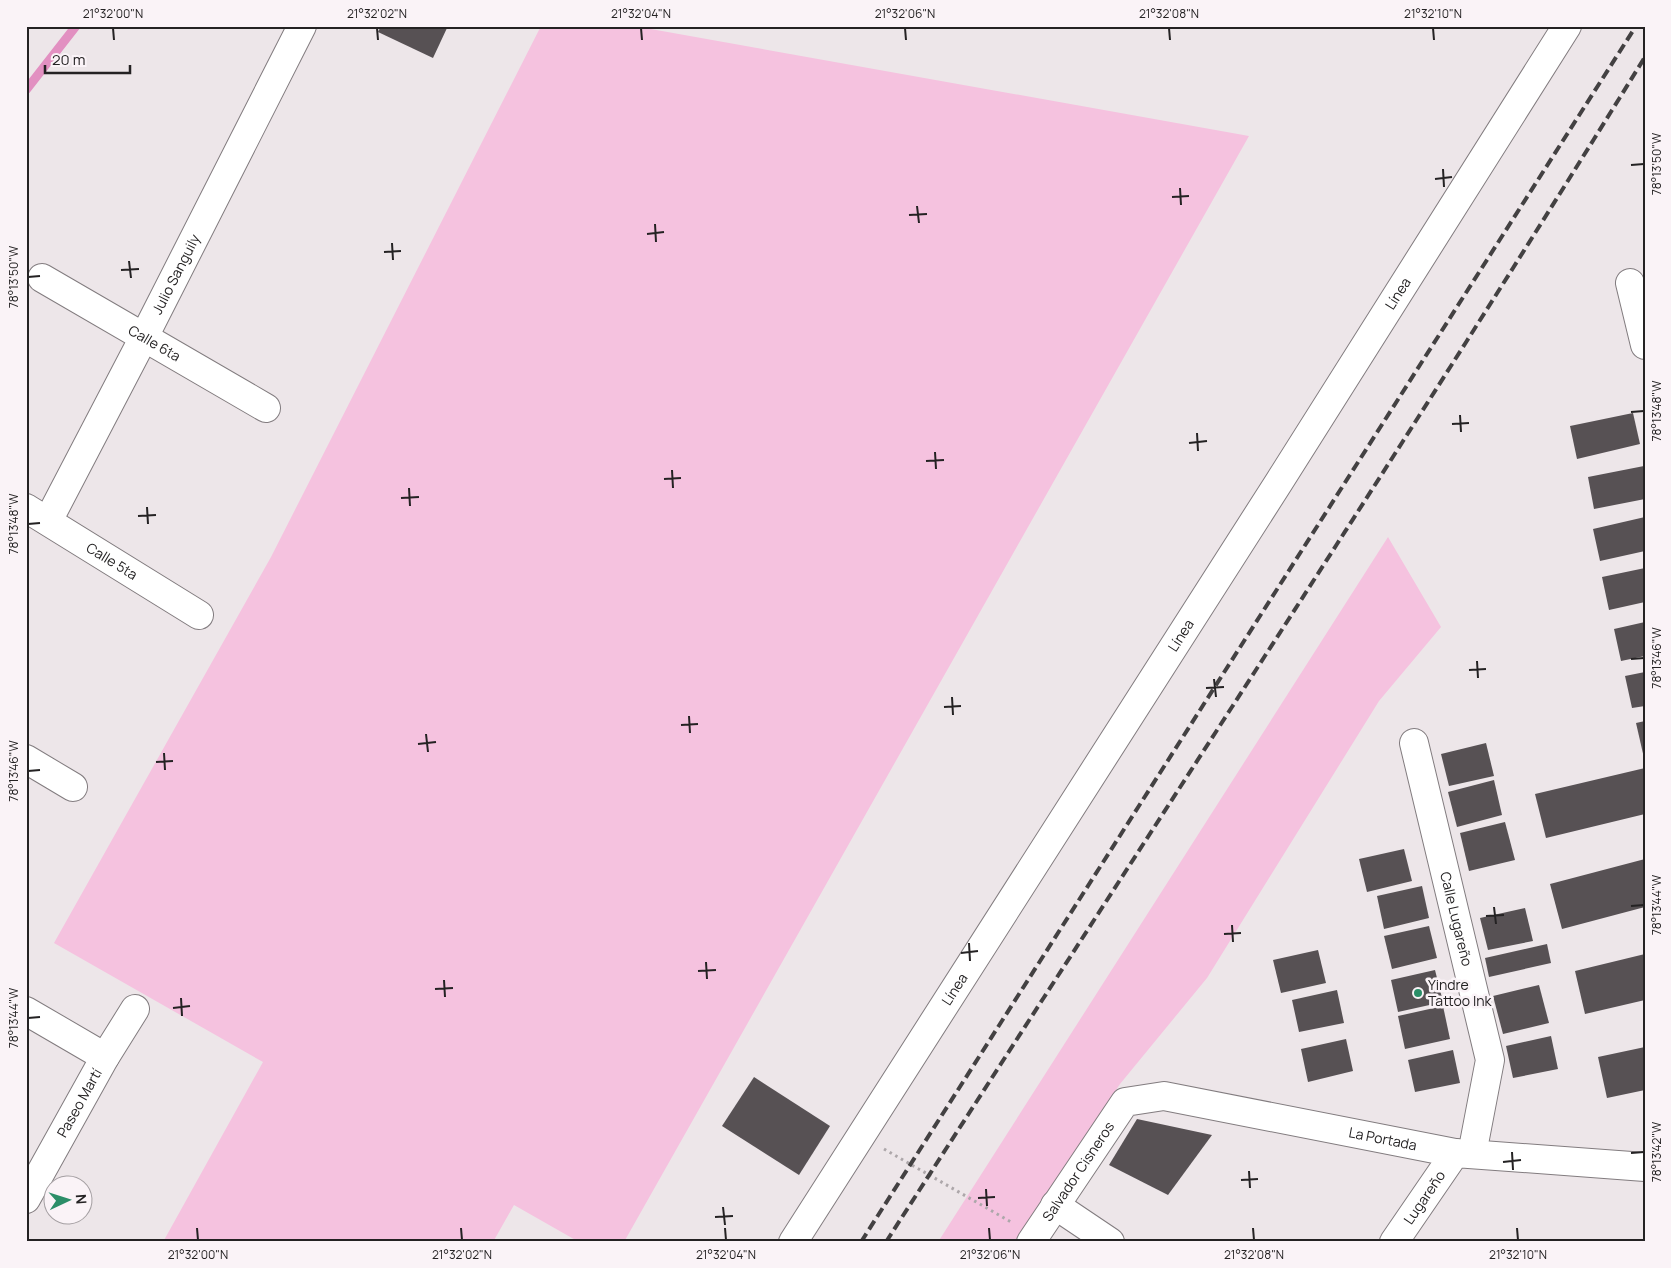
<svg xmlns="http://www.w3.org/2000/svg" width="1671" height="1268" viewBox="0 0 1671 1268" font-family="Manrope,sans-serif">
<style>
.green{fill:#f5c2df}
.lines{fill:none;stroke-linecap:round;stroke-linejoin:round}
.stream{stroke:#e290c1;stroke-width:9}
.building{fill:#575154}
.minor-casing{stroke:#827c7f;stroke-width:30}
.tertiary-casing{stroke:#827c7f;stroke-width:30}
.path{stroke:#ada7aa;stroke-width:3;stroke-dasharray:2.5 4;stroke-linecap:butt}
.minor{stroke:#fff;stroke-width:28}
.tertiary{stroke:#fff;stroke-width:28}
.rail{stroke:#434142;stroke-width:4;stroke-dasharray:10 5;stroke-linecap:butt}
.ticks{fill:none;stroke:#242223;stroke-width:2}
.poi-dot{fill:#2b8e68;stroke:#faf3f7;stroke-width:2}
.labels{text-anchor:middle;stroke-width:5;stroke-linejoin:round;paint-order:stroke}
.street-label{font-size:14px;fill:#242223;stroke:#faf3f7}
.poi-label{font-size:14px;fill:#242223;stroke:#faf3f7;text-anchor:start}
.neatline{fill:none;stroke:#242223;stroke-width:2}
.ticks-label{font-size:12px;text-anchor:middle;fill:#242223}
</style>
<rect width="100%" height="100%" fill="#ede6e9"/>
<!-- green -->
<g class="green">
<path d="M 541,26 L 634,26 L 1249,136 L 624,1242 L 579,1242 L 514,1205 L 493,1242 L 163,1242 L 263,1062 L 54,943 L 271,557 Z"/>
<path d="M 1388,537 L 1441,627 L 1379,701 L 1207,978 L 1120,1084 L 1014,1242 L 938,1242 Z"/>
</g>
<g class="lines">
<!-- stream -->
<path class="stream" d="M 26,90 L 76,26"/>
</g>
<!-- building -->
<g class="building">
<path d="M 381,26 L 443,26 L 447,28 L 433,58 L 378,32 Z"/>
<path d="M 1633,413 L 1640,444 L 1577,459 L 1570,426 Z"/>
<path d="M 1644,466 L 1645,499 L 1594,509 L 1588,477 Z"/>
<path d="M 1645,517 L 1645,551 L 1600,561 L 1593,529 Z"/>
<path d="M 1645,568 L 1645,602 L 1609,610 L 1602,577 Z"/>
<path d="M 1645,622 L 1645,656 L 1621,661 L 1614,629 Z"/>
<path d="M 1645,672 L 1645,706 L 1632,708 L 1625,676 Z"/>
<path d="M 1645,721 L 1645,758 L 1644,758 L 1636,723 Z"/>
<path d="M 1486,743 L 1494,776 L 1449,786 L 1441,754 Z"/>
<path d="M 1645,768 L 1645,814 L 1546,838 L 1535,794 Z"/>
<path d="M 1494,780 L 1502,815 L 1457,827 L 1448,792 Z"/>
<path d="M 1505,822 L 1515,860 L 1469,871 L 1460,833 Z"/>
<path d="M 1404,849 L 1412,881 L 1367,892 L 1359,859 Z"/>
<path d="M 1645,859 L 1645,907 L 1562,929 L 1550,884 Z"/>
<path d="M 1422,886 L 1429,918 L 1384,929 L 1377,896 Z"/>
<path d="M 1525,908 L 1533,941 L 1488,950 L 1480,918 Z"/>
<path d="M 1429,926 L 1437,958 L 1392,969 L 1384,936 Z"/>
<path d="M 1547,944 L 1551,963 L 1489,977 L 1485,958 Z"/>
<path d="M 1318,950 L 1326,983 L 1281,993 L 1273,960 Z"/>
<path d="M 1645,954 L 1645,1000 L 1585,1014 L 1575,971 Z"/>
<path d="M 1435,970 L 1443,1002 L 1398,1012 L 1391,980 Z"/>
<path d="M 1539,985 L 1549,1023 L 1503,1034 L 1493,996 Z"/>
<path d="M 1337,990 L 1344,1023 L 1299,1032 L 1292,1000 Z"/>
<path d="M 1443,1006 L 1450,1039 L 1405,1049 L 1398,1016 Z"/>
<path d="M 1551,1036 L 1558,1069 L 1513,1078 L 1506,1046 Z"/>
<path d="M 1346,1039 L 1353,1071 L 1308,1082 L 1301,1049 Z"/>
<path d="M 1645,1047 L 1645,1090 L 1607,1098 L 1598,1057 Z"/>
<path d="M 1453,1050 L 1460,1083 L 1415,1092 L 1408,1060 Z"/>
<path d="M 754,1077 L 830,1126 L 799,1175 L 722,1126 Z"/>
<path d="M 1137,1119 L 1212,1135 L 1168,1195 L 1109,1165 Z"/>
</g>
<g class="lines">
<defs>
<g id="minor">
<path id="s1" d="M 42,278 L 266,408"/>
<path d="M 1630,283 L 1645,345"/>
<path id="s2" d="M 26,508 L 199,615"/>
<path id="s3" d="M 48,521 L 144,337 L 302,26"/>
<path id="s4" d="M 1414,743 L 1490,1060 L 1472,1154"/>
<path d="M 26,759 L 73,787"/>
<path d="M 26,1011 L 105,1057"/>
<path id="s5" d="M 26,1199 L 105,1057 L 135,1009"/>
<path d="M 1055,1205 L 1110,1242"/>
<path id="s6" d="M 793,1242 L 1279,482 L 1567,26"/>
<path id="s7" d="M 1031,1242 L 1125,1102 L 1164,1096 L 1455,1153"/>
</g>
<g id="tertiary">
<path id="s8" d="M 1394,1242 L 1455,1153 L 1645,1167"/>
</g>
</defs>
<!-- minor casing -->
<use href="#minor" class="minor-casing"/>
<!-- tertiary casing -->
<use href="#tertiary" class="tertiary-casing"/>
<!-- path -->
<path class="path" d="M 884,1149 L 1011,1222"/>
<!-- minor -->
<use href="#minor" class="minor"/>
<!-- tertiary -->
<use href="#tertiary" class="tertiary"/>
<!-- rail -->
<g class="rail">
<path d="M 861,1242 L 1636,26"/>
<path d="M 886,1242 C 1140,847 1398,456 1645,57"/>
</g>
</g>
<!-- ticks -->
<path class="ticks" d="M 113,28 L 114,40M 377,28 L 378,40M 641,28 L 642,40M 905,28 L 906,40M 1169,28 L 1170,40M 1433,28 L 1434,40M 1631,165 L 1644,164M 1443,169 L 1444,187M 1435,179 L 1452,177M 1180,188 L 1181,205M 1172,197 L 1189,196M 917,206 L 919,223M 909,215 L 927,214M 655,224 L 656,242M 647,234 L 664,232M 392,243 L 393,260M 384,252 L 401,251M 129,261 L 131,278M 121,270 L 139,269M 28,277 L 40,276M 1631,412 L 1644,411M 1460,415 L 1461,432M 1452,424 L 1469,423M 1197,433 L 1198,451M 1189,443 L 1207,441M 935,452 L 936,469M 926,461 L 944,460M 672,470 L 673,488M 664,479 L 681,478M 409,488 L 410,506M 401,498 L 419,497M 147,507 L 148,524M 138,516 L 156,515M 28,524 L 40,523M 1631,659 L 1644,658M 1477,661 L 1478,678M 1469,670 L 1486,669M 1214,679 L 1216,697M 1206,688 L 1224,687M 952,697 L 953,715M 944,707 L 961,706M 689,716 L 690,733M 681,725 L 698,724M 426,734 L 428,752M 418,744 L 436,742M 164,753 L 165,770M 156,762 L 173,761M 28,771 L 40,770M 1631,906 L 1644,905M 1494,907 L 1496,924M 1486,916 L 1504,915M 1232,925 L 1233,942M 1224,934 L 1241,933M 969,943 L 970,961M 961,953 L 978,951M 706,962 L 707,979M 698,971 L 716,970M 444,980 L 445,997M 435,989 L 453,988M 181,998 L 182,1016M 173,1008 L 190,1006M 28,1018 L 40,1017M 1512,1152 L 1513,1170M 1631,1153 L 1644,1152M 1503,1162 L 1521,1160M 1249,1171 L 1250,1188M 1241,1180 L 1258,1179M 986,1189 L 987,1206M 978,1198 L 995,1197M 723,1207 L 725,1225M 715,1217 L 733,1216M 197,1228 L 198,1240M 461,1228 L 462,1240M 725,1228 L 726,1240M 989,1228 L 990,1240M 1253,1228 L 1254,1240M 1517,1228 L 1518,1240"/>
<!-- markers -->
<circle class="poi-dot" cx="1418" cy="993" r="5"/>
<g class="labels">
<!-- street labels -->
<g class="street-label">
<text dy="5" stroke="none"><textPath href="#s3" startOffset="278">Julio Sanguily</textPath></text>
<text dy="5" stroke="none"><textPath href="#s6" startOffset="1125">Línea</textPath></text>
<text dy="5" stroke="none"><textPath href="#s1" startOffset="130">Calle 6ta</textPath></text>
<text dy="5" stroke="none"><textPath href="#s2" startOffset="101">Calle 5ta</textPath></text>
<text dy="5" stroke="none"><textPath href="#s6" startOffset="720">Línea</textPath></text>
<text dy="5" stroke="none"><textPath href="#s4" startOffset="181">Calle Lugareño</textPath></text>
<text dy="5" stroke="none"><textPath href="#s6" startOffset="300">Línea</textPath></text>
<text dy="5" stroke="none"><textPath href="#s5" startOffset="110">Paseo Martí</textPath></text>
<text dy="5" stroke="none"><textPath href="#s7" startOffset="431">La Portada</textPath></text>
<text dy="5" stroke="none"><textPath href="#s7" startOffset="85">Salvador Cisneros</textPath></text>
<text dy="5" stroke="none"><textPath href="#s8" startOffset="54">Lugareño</textPath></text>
</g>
<!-- poi labels -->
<g class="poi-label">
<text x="1428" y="990">Yindre<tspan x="1428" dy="16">Tattoo Ink</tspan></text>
</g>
</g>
<!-- border -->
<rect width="1671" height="1268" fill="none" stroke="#faf3f7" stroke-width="55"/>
<!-- north arrow -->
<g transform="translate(68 1200) rotate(86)"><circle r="24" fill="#faf3f7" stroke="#a49fa2"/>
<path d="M0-4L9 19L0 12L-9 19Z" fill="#2b8e68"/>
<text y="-8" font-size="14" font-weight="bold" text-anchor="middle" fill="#242223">N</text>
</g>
<!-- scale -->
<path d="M45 65v8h85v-8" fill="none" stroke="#242223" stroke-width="2.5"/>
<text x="52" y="65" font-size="15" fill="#242223" stroke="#faf3f7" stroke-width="4" paint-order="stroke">20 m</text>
<rect x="28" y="28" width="1616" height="1212" class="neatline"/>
<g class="ticks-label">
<text x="113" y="18">21°32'00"N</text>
<text x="377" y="18">21°32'02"N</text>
<text x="641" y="18">21°32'04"N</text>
<text x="905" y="18">21°32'06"N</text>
<text x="1169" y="18">21°32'08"N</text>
<text x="1433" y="18">21°32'10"N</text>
<text transform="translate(1657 164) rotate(-90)" y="4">78°13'50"W</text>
<text transform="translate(14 277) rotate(-90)" y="4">78°13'50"W</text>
<text transform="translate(1657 411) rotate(-90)" y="4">78°13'48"W</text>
<text transform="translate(14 524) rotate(-90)" y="4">78°13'48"W</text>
<text transform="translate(1657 658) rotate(-90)" y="4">78°13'46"W</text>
<text transform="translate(14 771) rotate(-90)" y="4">78°13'46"W</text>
<text transform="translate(1657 905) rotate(-90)" y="4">78°13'44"W</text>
<text transform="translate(14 1018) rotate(-90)" y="4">78°13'44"W</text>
<text transform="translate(1657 1152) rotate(-90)" y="4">78°13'42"W</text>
<text x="198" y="1259">21°32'00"N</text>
<text x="462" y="1259">21°32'02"N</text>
<text x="726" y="1259">21°32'04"N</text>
<text x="990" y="1259">21°32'06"N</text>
<text x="1254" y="1259">21°32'08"N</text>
<text x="1518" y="1259">21°32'10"N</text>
</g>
</svg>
